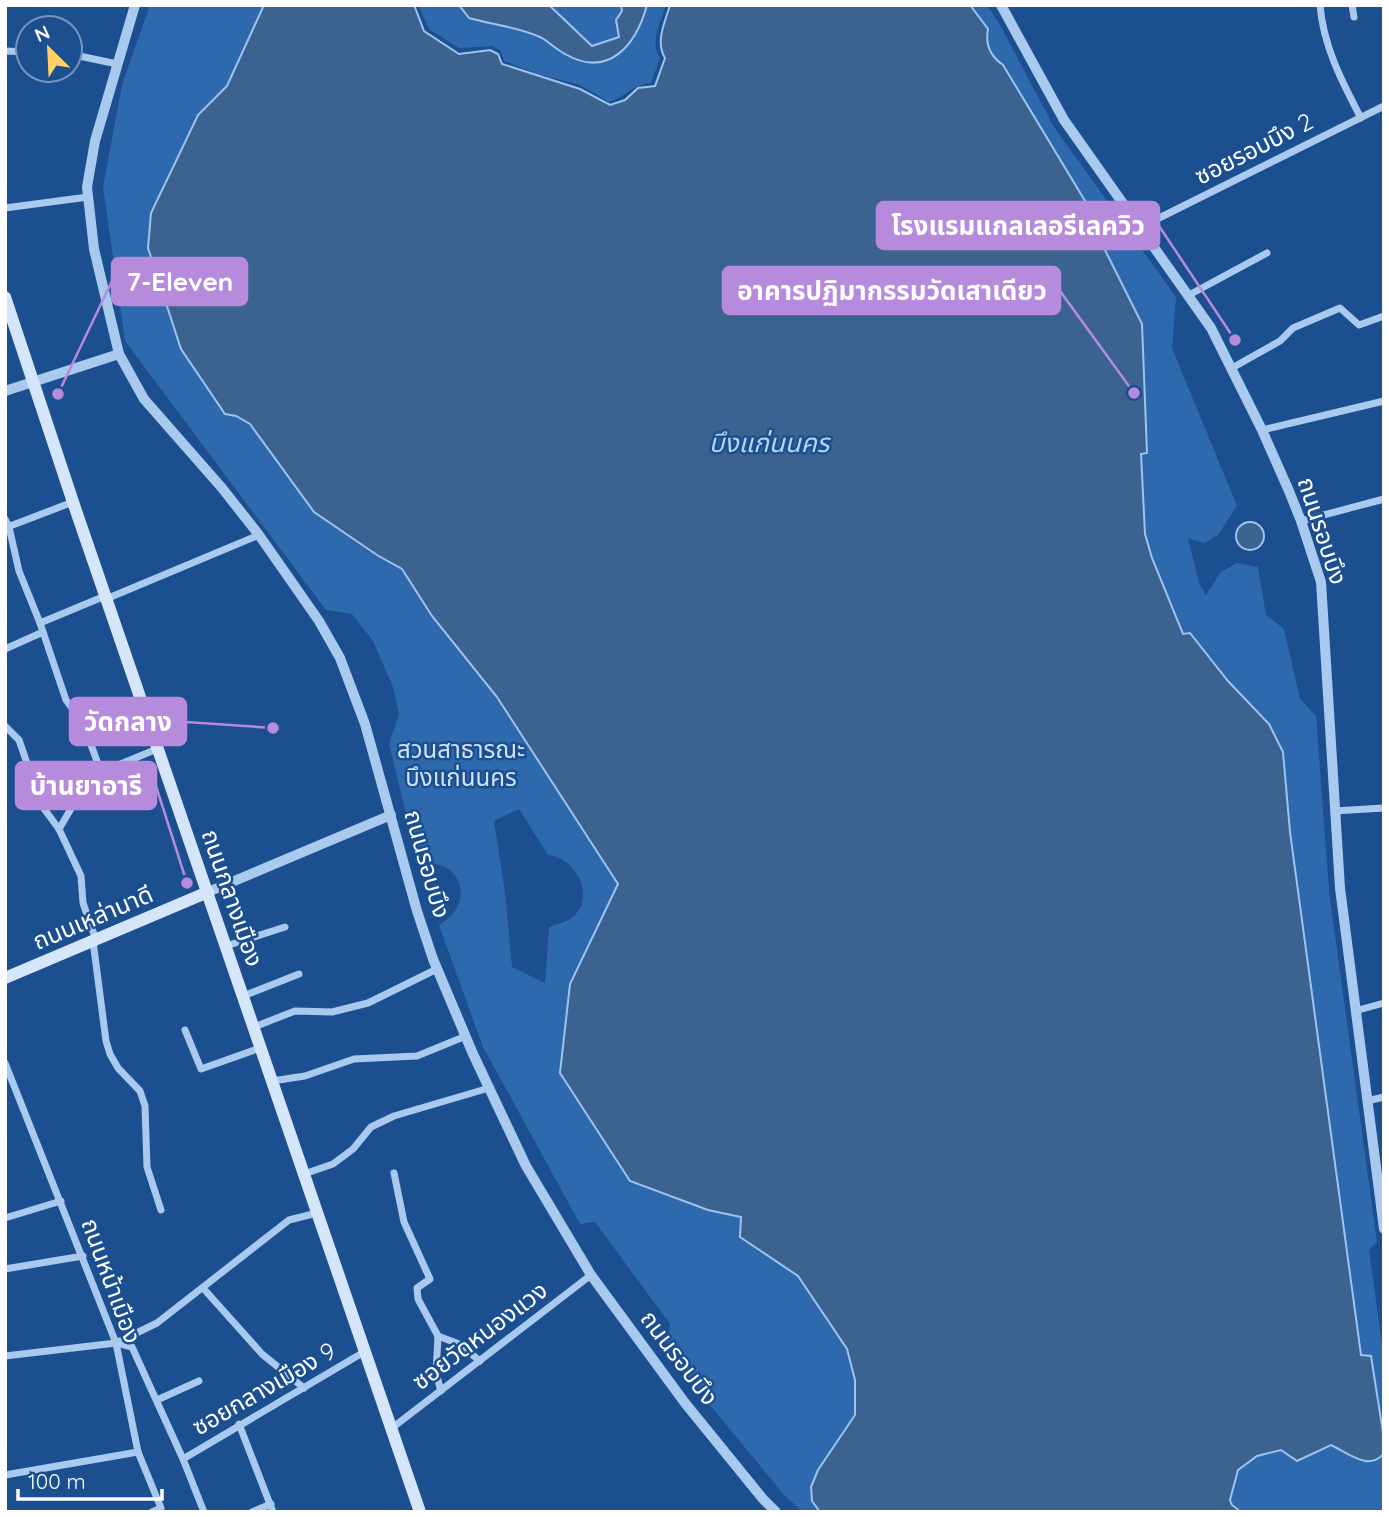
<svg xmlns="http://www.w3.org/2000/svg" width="1389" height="1517" viewBox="0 0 1389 1517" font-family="Quicksand,'Noto Sans Thai',sans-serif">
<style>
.green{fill:#2e69ad;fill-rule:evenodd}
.water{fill:#3c6290;stroke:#9cc4f0;stroke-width:2}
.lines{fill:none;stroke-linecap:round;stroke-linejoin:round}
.minor{stroke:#a9c9ee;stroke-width:7}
.tertiary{stroke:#a9c9ee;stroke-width:10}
.secondary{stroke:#d6e6fa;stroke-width:12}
.labels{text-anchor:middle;stroke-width:5;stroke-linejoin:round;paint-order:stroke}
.street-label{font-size:24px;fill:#fff;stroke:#1b4f8f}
.park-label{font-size:24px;fill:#cfe3fa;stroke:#1b4f8f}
.water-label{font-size:26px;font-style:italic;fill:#b5d3f5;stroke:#1b4f8f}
.leader{fill:none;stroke:#b68bdc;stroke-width:2.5}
.callout-dot{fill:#b68bdc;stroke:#1b4f8f;stroke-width:2.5}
.callout{fill:#b68bdc;stroke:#b68bdc;stroke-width:2.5}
.callout-label{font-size:26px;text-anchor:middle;font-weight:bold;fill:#fff}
</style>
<rect width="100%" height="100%" fill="#1b4f8f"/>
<!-- green -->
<g class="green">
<path d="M 150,5 L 264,5 L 227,86 L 198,115 L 236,416 L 250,424 L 314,512 L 377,555 L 402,569 L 432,616 L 497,697 L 619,885 L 570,984 L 560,1073 L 630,1181 L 708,1210 L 742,1217 L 740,1237 L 798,1276 L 847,1349 L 855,1380 L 855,1415 L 818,1470 L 811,1487 L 812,1501 L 820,1512 L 803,1512 L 785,1496 L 666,1352 L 670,1324 L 595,1222 L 580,1224 L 483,1047 L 439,925 C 477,903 462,858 418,863 L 389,744 L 399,714 L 393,687 L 373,641 L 352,614 L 326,610 L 125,341 L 103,187 L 122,85 ZM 519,809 L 548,855 C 574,857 595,893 575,915 C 568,922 557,924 549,927 L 545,983 L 512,967 L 505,892 L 494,821 Z"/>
<path d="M 418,5 L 666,5 C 661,21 649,43 660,58 L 651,83 C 632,85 627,96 609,102 L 580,85 L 535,73 L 504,61 L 501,51 L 492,46 L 459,48 L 429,29 Z"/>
<path d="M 970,5 L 987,5 L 1000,25 L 1054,127 L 1176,297 L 1172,348 L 1237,506 L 1218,535 L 1204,543 L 1188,538 L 1199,583 L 1206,595 L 1221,572 L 1237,563 L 1258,567 L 1266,615 L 1284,629 L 1300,699 L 1316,716 L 1329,891 L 1377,1242 L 1369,1250 L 1384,1359 L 1384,1439 L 1371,1356 L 1361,1356 L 1290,832 L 1283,752 L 1269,724 L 1184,635 L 1152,558 L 1145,534 L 1141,454 L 1147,453 L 1142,324 L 1105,250 L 1108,239 L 1003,65 C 990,56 985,44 988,29 Z"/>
<path d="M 1331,1445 L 1383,1456 L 1384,1453 L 1384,1512 L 1241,1512 L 1232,1505 L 1230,1500 L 1238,1470 L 1257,1456 L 1281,1450 L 1297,1461 Z"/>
</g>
<!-- water -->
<g class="water">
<path d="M 264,5 L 414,5 L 424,31 L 459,54 L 490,50 L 498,54 L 502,64 L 580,89 L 610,105 L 625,100 L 638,88 L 655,86 L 665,58 C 655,42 665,22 670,5 L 970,5 L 988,29 C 985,44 990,56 1003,65 L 1108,239 L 1105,250 L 1142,324 L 1147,453 L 1141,454 L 1145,534 L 1152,558 L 1183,634 L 1190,633 L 1228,681 L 1269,724 L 1283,752 L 1290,832 L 1361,1355 L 1371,1356 L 1384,1439 L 1384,1453 C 1370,1472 1348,1453 1331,1445 L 1297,1461 L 1281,1450 L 1257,1456 L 1238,1470 L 1230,1500 L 1232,1505 L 1241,1512 L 820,1512 L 812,1501 L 811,1487 L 818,1470 L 855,1415 L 855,1380 L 847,1349 L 798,1276 L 740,1237 L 741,1217 L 708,1210 L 630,1181 L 560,1073 L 570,984 L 618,884 L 497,697 L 432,616 L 402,569 L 377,555 L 314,512 L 250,424 L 236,416 L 225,414 L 181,349 L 148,248 L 151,213 L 198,115 L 227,86 Z"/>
<path d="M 459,5 L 549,5 L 592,46 L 619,37 L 616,20 L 622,11 L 621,5 L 647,5 C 636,45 609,79 565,54 C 557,50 550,43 542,38 C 520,27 493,25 469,18 Z"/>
<circle cx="1250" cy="536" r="14"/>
</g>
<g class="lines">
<!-- minor -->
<g class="minor">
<path d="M 1320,5 C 1323,45 1342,82 1361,118"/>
<path d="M 1352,5 L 1354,17"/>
<path d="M 5,51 L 28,52"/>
<path d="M 70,54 L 117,64"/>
<path d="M 5,208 L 88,197"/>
<path d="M 1141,227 L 1384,106"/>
<path d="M 1189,295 L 1267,253"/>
<path d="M 1232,368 L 1280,341 L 1293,328 L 1340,308 L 1359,325 L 1384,316"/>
<path d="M 1262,430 L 1384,401"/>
<path d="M 5,519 L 9,527 L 19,571 L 40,623 L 66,700 L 83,723 L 101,772"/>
<path d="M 1301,521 L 1384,499"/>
<path d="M 5,528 L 73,502"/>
<path d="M 106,599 L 259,535"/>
<path d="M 40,623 L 105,596"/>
<path d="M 5,649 L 43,632"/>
<path d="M 5,726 L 19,740 L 42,806 L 59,829 L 81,876 L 83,903 L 96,940"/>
<path d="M 1334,811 L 1384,808"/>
<path d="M 59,829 L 75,802 L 101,772 L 157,749"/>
<path d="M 93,941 L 106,1041 L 110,1054 L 118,1068 L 140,1091 L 145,1106 L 147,1167 L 161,1210"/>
<path d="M 226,946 L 285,927"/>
<path d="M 243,996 L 299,974"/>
<path d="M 1355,1011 L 1384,1003"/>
<path d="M 254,1027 L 295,1011 L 332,1012 L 368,1003 L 437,969"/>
<path d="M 185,1030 L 201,1069 L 260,1048"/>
<path d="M 5,1063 L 116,1343 L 138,1452 L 161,1508 L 152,1512"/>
<path d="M 272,1081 L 305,1076 L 354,1059 L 417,1056 L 466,1036"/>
<path d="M 1367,1101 L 1384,1097"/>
<path d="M 394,1173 L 404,1222 L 430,1279 L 417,1288 L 418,1299 L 438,1336 L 436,1373 L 441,1391"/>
<path d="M 304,1174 L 333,1164 L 353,1149 L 371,1127 L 394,1116 L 489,1088"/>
<path d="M 5,1218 L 61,1201"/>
<path d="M 5,1269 L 83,1256"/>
<path d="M 203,1288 L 262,1354 L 304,1388"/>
<path d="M 438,1336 L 459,1344 L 480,1361"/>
<path d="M 117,1343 L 132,1347 L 183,1459 L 204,1512"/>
<path d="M 5,1356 L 116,1343 L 157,1323 L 289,1220 L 317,1213"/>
<path d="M 157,1400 L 199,1381"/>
<path d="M 239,1424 L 273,1512"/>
<path d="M 392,1428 L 591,1275"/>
<path d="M 183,1459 L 364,1352"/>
<path d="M 5,1475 L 138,1452"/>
<path d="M 252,1512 L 271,1504"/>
</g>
<!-- tertiary -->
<g class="tertiary">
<path d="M 135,5 L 95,141 L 87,187 L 94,249 L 119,354 L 144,399 L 222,488 L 259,535 L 319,621 L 340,658 L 365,724 L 417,911 L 433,959 L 473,1054 L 526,1166 L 591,1275 L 685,1403 L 763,1499 L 776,1512"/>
<path d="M 1001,5 L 1064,120 L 1211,328 L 1262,430 L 1289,491 L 1301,521 L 1321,582 L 1340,888 L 1384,1229"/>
<path d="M 5,391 L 119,354"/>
<path d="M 208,892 L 391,815"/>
</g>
<!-- secondary -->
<g class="secondary">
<path d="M 5,297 L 73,502 L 420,1512"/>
<path d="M 5,978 L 208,892"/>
</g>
</g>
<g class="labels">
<!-- street labels -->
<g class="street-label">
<text transform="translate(1254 149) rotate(-27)" y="8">ซอยรอบบึง 2</text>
<text transform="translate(1322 531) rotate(72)" y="8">ถนนรอบบึง</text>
<text transform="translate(427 864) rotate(74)" y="8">ถนนรอบบึง</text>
<text transform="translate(232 898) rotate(71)" y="8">ถนนกลางเมือง</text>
<text transform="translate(93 918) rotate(-23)" y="8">ถนนเหล่านาดี</text>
<text transform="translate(111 1281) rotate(70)" y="8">ถนนหน้าเมือง</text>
<text transform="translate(480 1336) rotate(-37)" y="8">ซอยวัดหนองแวง</text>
<text transform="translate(679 1358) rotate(53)" y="8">ถนนรอบบึง</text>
<text transform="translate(264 1389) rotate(-30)" y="8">ซอยกลางเมือง 9</text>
</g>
<!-- park labels -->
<g class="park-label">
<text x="461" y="758">สวนสาธารณะ<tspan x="461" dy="28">บึงแก่นนคร</tspan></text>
</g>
<!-- water labels -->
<g class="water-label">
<text x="769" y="452">บึงแก่นนคร</text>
</g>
</g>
<!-- callouts -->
<path class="leader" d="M1235 340L1159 226M58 394L112 281M1134 393L1060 291M273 728L186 722M187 883L156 786"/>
<g class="callout-dot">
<circle cx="1235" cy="340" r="7"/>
<circle cx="58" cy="394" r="7"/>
<circle cx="1134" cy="393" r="7"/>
<circle cx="273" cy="728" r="7"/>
<circle cx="187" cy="883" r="7"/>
</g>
<g class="callout">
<rect x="877" y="202" width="282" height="47" rx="7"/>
<rect x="112" y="258" width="135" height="47" rx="7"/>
<rect x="723" y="267" width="337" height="47" rx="7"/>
<rect x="70" y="698" width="116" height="47" rx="7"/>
<rect x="16" y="762" width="140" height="47" rx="7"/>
</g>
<g class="callout-label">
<text x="1018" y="235">โรงแรมแกลเลอรีเลควิว</text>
<text x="180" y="291">7-Eleven</text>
<text x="892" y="300">อาคารปฏิมากรรมวัดเสาเดียว</text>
<text x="128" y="731">วัดกลาง</text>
<text x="86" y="795">บ้านยาอารี</text>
</g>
<!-- border -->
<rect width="1389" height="1517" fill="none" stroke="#ffffff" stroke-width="14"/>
<!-- north arrow -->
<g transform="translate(49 49) rotate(336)"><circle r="33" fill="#1b4f8f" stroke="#7695bc" stroke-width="2"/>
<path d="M0-5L12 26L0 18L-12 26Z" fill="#ffd166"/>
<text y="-10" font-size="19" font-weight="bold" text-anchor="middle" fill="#ffffff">N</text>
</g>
<!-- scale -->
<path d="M18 1489v10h144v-10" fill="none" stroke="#ffffff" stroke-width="3.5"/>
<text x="28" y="1489" font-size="21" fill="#ffffff" stroke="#1b4f8f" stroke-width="5" paint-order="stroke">100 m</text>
</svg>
